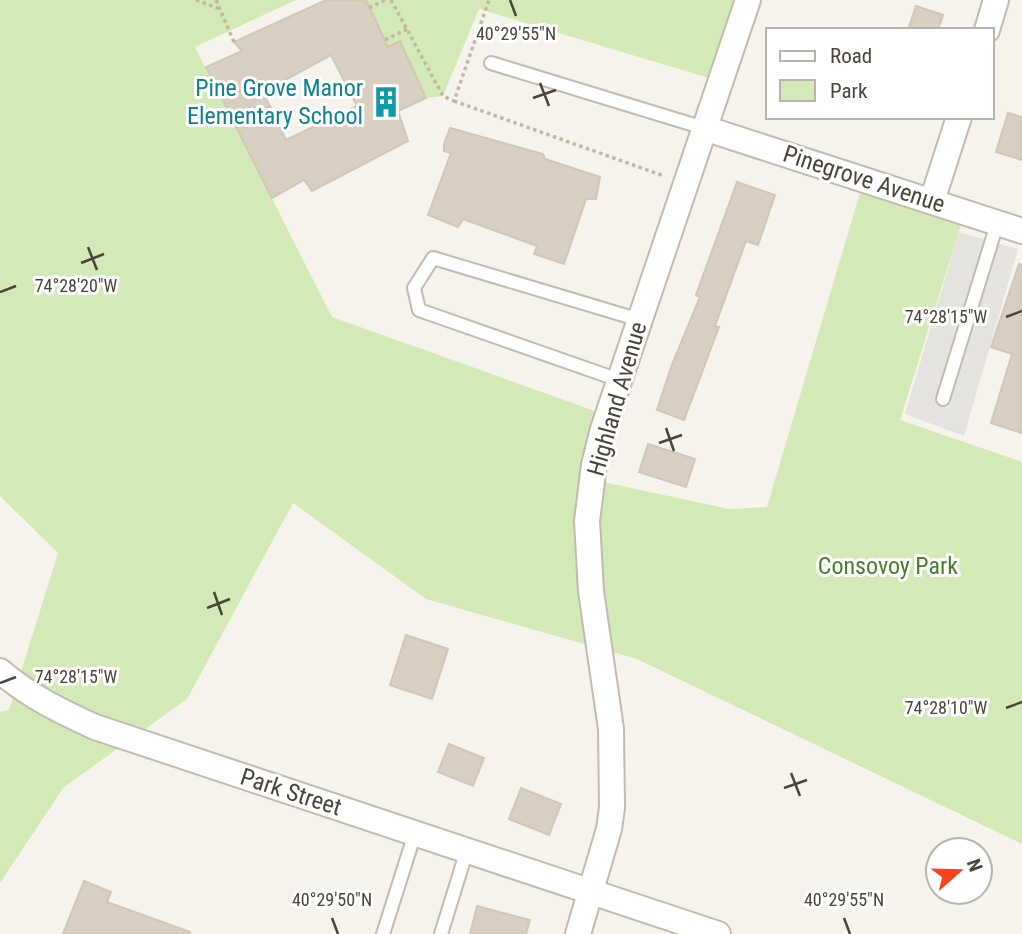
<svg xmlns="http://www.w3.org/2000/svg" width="1022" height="934" viewBox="0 0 1022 934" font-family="'Roboto Condensed',sans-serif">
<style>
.green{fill:#d2eab5}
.parking{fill:#e5e3e0}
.building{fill:#d8cfc1;stroke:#d3c7b4;stroke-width:2;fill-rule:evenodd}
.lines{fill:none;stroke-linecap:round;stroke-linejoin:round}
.lane-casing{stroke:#c2bbae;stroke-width:16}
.street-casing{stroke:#c2bbae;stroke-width:28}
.path{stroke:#c4b79f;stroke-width:3.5;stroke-dasharray:3.5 3.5;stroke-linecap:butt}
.lane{stroke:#fff;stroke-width:12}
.street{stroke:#fff;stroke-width:24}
.ticks{fill:none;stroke:#4b4439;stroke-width:2.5}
.labels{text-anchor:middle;stroke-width:6;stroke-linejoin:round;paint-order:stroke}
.culture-label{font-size:24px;fill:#0d838f;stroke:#fff;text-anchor:end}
.street-label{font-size:24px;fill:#4b4439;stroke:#fff}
.park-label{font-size:24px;fill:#4a7f2a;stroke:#fff}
.ticks-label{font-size:18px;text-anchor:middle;fill:#4b4439;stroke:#fff;stroke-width:6;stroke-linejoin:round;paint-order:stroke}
</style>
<rect width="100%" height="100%" fill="#f6f3ec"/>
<!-- green -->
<g class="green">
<path d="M 0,0 L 296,0 L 195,47 L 332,317 L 609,416 L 594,480 L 729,509 L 767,507 L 864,179 L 965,212 L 900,420 L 1022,462 L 1022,844 L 637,659 L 426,599 L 293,503 L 187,699 L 64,787 L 0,883 L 0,712 L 9,710 L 58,553 L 0,496 Z"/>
<path d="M 366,0 L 746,0 L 719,81 L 479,9 L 443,96 L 426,98 L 400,42 L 388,47 Z"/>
</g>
<!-- parking -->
<path class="parking" d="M 959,232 L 1018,249 L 964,436 L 905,414 Z"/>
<!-- building -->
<g class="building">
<path d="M 326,0 L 366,0 L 388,47 L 400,41 L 426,98 L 398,111 L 408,141 L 312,191 L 304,180 L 272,198 L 206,67 L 242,51 L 234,42 ZM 331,55 L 357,106 L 286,140 L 263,92 Z"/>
<path d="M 916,6 L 943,15 L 938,30 L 908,30 Z"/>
<path d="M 1008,113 L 1022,117 L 1022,160 L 996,152 Z"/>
<path d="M 450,128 L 543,154 L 545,159 L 600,177 L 596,199 L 586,199 L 564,264 L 534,254 L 537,246 L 463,219 L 458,227 L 428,215 L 451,153 L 444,151 L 444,144 Z"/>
<path d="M 737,182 L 775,195 L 758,245 L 746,241 L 715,326 L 719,327 L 684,420 L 657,410 L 671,367 L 700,297 L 696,295 Z"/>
<path d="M 1019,264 L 1022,265 L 1022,433 L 991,423 L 1012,354 L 991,347 Z"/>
<path d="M 648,444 L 695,459 L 686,487 L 639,472 Z"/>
<path d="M 406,635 L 448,649 L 432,699 L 390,685 Z"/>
<path d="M 449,744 L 484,758 L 473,786 L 438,772 Z"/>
<path d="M 521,788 L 561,804 L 549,835 L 509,819 Z"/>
<path d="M 84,881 L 111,892 L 107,902 L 190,932 L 190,934 L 63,934 Z"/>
<path d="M 477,906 L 530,920 L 526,934 L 470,934 Z"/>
</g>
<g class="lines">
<defs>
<g id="lane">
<path d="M 491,63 L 704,128"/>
<path d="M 619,380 L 419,310 L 414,288 L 433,258 L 640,320"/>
<path d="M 943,399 L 997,224"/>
<path d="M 383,934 L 415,833"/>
<path d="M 441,934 L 467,850"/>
</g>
<g id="street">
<path d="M 987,30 L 996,0"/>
<path d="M 704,128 L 1022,231"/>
<path d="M 932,201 L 959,117"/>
<path d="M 0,671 C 29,696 60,711 95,727 L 718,934"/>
<path d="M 578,934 L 609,829 L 612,808 L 611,729 L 591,591 L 587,521 L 594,465 L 603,429 L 748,0"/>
</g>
</defs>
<!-- lane casing -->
<use href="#lane" class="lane-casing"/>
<!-- street casing -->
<use href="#street" class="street-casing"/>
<!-- path -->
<g class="path">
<path d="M 196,0 L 220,9"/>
<path d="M 216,0 L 234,42"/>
<path d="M 391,0 L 443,96 L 454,101 L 489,0"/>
<path d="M 369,8 L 385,0"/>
<path d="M 385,40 L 407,29"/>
<path d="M 454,101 L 664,176"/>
</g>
<!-- lane -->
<use href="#lane" class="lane"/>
<!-- street -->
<use href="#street" class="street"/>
</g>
<!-- ticks -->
<path class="ticks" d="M 510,0 L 516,16M 540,83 L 549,106M 533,98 L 556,90M 88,247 L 97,270M 81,263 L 104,254M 0,292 L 16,286M 1006,317 L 1022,311M 666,428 L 674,451M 659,443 L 682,435M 214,592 L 222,615M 207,608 L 230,599M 0,683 L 16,677M 1006,708 L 1022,702M 791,773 L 800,796M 784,788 L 807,780M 332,918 L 338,934M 844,918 L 850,934"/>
<!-- icons -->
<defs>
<symbol id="building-bare" viewBox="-9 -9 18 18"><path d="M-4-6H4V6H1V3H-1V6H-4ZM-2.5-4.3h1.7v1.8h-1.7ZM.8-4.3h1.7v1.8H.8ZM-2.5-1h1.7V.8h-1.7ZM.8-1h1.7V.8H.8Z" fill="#0f9aa8" stroke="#fff" stroke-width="2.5" paint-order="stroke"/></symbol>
</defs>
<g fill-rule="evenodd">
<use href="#building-bare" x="364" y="80" width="44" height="44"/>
</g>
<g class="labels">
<!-- culture labels -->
<g class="culture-label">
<text x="363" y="96">Pine Grove Manor<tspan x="363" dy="28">Elementary School</tspan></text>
</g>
<!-- street labels -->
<g class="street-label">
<text transform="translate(864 179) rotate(18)" y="8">Pinegrove Avenue</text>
<text transform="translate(617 399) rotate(-74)" y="8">Highland Avenue</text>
<text transform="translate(291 792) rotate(18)" y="8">Park Street</text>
</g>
<!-- park labels -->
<g class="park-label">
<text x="888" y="574">Consovoy Park</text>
</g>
</g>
<g class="ticks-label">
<text x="516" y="40">40°29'55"N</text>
<text x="76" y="292">74°28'20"W</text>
<text x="946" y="323">74°28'15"W</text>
<text x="76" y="683">74°28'15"W</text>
<text x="946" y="714">74°28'10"W</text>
<text x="332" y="906">40°29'50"N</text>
<text x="844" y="906">40°29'55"N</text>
</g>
<!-- legend -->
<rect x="766" y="28" width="228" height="91" fill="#ffffff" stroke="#b7b4b0" stroke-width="2"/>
<rect x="780" y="51" width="35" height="10" fill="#ffffff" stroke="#b7b4b0" stroke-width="2"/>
<text x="830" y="63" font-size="21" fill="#4b4439">Road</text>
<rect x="780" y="80" width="35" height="21" fill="#d2eab5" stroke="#b7b4b0" stroke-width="2"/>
<text x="830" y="98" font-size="21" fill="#4b4439">Park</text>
<!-- north arrow -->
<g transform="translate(959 871) rotate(70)"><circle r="33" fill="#ffffff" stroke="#b7b4b0" stroke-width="2"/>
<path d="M0-5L12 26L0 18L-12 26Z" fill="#fc3f1d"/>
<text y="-10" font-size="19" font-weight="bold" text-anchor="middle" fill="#4b4439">N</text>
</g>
</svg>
